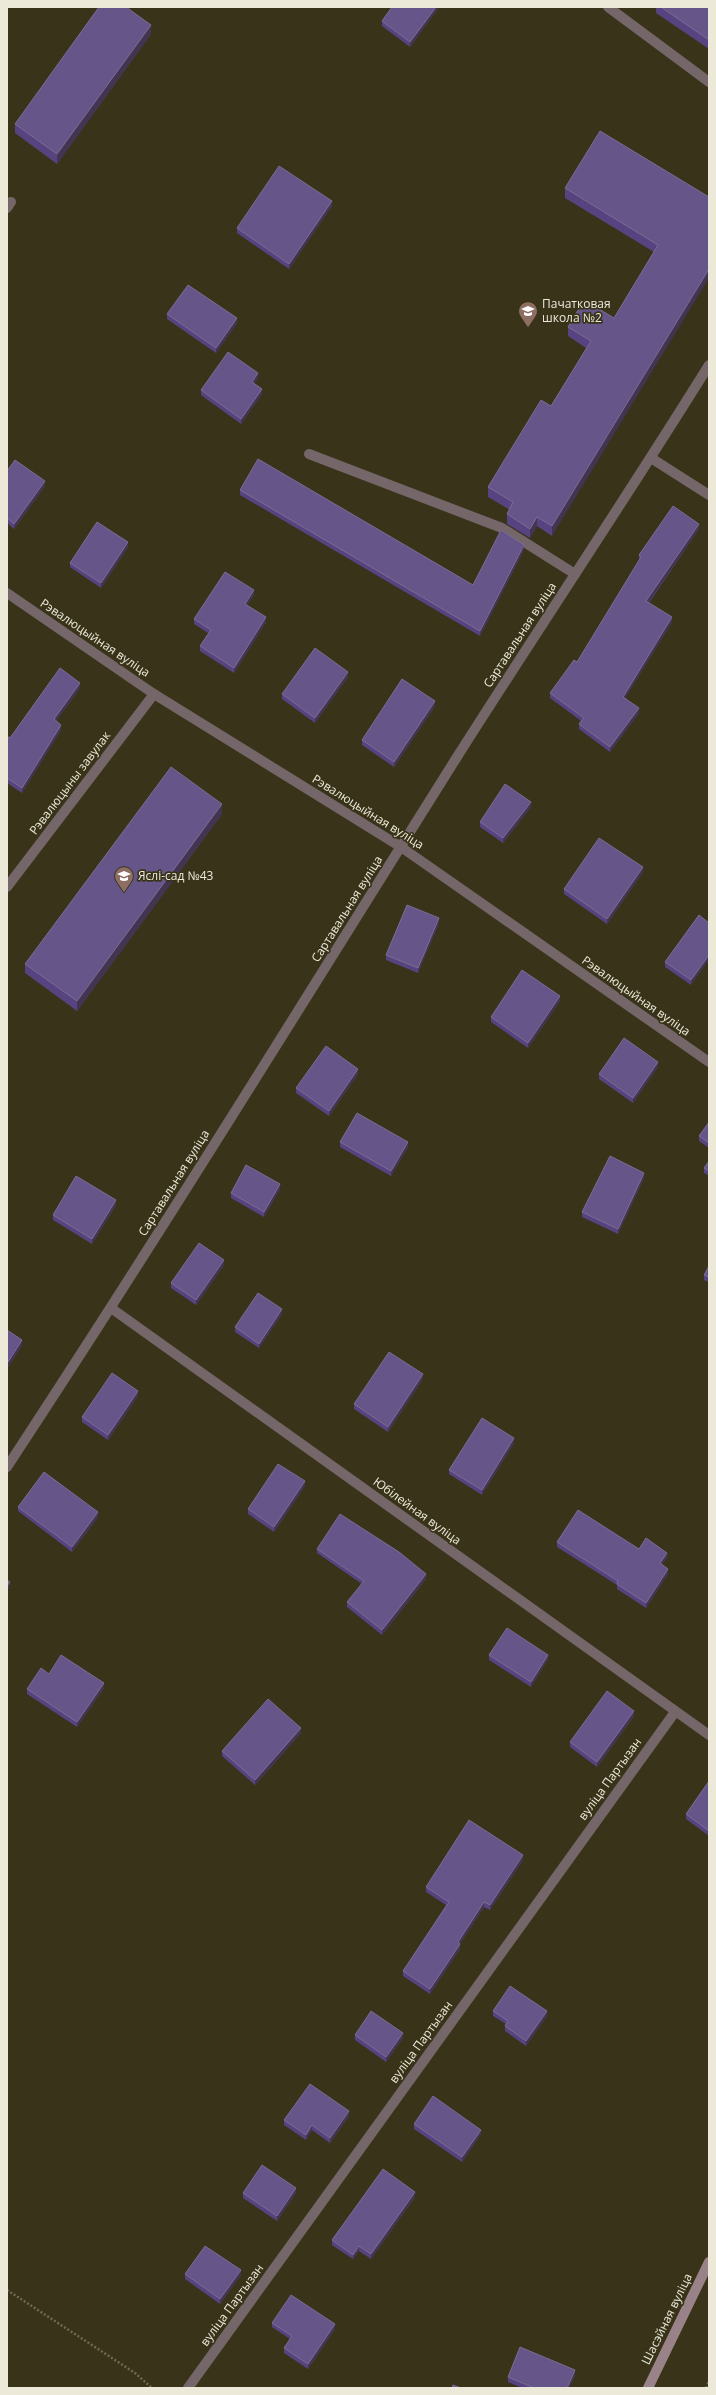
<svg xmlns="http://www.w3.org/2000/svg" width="716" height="2395" viewBox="0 0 716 2395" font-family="'Open Sans',sans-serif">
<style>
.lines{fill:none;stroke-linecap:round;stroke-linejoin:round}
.path{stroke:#6e6a53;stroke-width:2.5;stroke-dasharray:2 2;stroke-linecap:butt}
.service{stroke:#746669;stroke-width:10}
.minor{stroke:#746669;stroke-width:10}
.secondary{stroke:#998388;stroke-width:10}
.wall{fill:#56437f}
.shaded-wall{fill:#433552}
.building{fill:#658;stroke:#7b6c95}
.labels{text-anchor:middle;stroke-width:3.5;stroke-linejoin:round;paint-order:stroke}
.poi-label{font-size:12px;fill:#ece9d9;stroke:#383319;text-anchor:start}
.street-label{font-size:12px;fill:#ece9d9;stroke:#383319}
</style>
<rect width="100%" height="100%" fill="#383319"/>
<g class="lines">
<!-- path -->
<g class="path">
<path d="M 7,2290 L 135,2373 L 152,2388"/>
<path d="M 706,2388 L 709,2381"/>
</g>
<!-- service -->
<g class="service">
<path d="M 7,208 L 11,202"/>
<path d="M 309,454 L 502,528 L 575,574"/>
</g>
<!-- minor -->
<g class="minor">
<path d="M 608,7 L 709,82"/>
<path d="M 651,458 L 709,495"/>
<path d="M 7,593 L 154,694 L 401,847 L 709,1062"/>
<path d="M 7,887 L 154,694"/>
<path d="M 111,1308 L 709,1735"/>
<path d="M 7,1467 C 161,1233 308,994 457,757 C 540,626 627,497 709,365"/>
<path d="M 188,2388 L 675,1712"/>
</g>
<!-- secondary -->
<path class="secondary" d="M 648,2388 L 709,2262"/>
</g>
<!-- wall -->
<g class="wall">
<path d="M 392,7 L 439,7 L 410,47 L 382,26 L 382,21 Z"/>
<path d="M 656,7 L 709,7 L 709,49 L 656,13 Z"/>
<path d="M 151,34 L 57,164 L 15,133 L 15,124 Z"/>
<path d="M 565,188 L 709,197 L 552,536 L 537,526 L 530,538 L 507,524 L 507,514 L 510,510 L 488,497 L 488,487 L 551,406 L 586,348 L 568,336 L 568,327 L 614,318 L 654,252 L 565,198 Z"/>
<path d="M 332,206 L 289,269 L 237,233 L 237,228 Z"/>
<path d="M 167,314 L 237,323 L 216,353 L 167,319 Z"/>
<path d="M 258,378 L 254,384 L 262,394 L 241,424 L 201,395 L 201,390 Z"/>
<path d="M 7,471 L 45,486 L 14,529 L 7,523 Z"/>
<path d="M 240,490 L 473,585 L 524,550 L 480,636 L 240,495 Z"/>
<path d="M 699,529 L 649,603 L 672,622 L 625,698 L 639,713 L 610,752 L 579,729 L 579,724 L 581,721 L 550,698 L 550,693 L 577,662 L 639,560 L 639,555 Z"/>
<path d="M 128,547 L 101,588 L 70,567 L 70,563 Z"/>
<path d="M 254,595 L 247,605 L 266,622 L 234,673 L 200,651 L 200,646 L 208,633 L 194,624 L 194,619 Z"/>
<path d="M 348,677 L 315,723 L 282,699 L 282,694 Z"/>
<path d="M 80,688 L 56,721 L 61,730 L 22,793 L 7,783 L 7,736 L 10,738 Z"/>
<path d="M 435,706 L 394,767 L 362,745 L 362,740 Z"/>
<path d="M 531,807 L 503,843 L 480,827 L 480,822 Z"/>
<path d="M 222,814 L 77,1011 L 25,973 L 25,964 Z"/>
<path d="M 643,872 L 607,924 L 564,894 L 564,889 Z"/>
<path d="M 699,915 L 691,985 L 665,967 L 665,962 Z"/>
<path d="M 439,923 L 418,973 L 386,960 L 386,955 Z"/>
<path d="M 560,1001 L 528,1048 L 491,1022 L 491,1017 Z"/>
<path d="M 658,1067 L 633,1103 L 599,1079 L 599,1074 Z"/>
<path d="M 358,1074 L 329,1116 L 296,1093 L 296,1088 Z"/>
<path d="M 709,1122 L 709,1148 L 699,1141 L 699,1136 Z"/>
<path d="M 340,1142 L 408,1147 L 391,1176 L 340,1147 Z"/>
<path d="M 709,1161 L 709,1176 L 704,1173 L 704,1168 Z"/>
<path d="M 644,1178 L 618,1234 L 582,1217 L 582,1212 Z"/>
<path d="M 280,1189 L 264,1217 L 231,1198 L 231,1193 Z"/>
<path d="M 116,1205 L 92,1244 L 53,1220 L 53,1215 Z"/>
<path d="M 224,1265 L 196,1305 L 171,1288 L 171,1283 Z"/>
<path d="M 709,1266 L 709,1282 L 704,1280 L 704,1275 Z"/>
<path d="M 282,1314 L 259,1348 L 235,1332 L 235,1327 Z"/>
<path d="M 7,1330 L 22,1345 L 8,1367 L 7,1367 Z"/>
<path d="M 423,1379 L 388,1432 L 354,1409 L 354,1404 Z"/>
<path d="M 138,1396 L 108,1440 L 82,1422 L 82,1417 Z"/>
<path d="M 514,1443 L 482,1495 L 449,1474 L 449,1470 Z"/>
<path d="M 305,1486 L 274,1532 L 248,1514 L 248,1509 Z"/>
<path d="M 18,1507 L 98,1517 L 72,1552 L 18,1511 Z"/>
<path d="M 557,1542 L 639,1549 L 667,1557 L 662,1565 L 668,1574 L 646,1608 L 617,1589 L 617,1585 L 557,1547 Z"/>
<path d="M 317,1549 L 426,1579 L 382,1635 L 347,1607 L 347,1602 L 362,1584 L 317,1553 Z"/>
<path d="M 489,1655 L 548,1659 L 531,1687 L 489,1660 Z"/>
<path d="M 49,1674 L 104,1688 L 77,1727 L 27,1694 L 27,1689 Z"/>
<path d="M 634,1716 L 597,1767 L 570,1747 L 570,1742 Z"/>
<path d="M 301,1733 L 255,1785 L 222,1756 L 222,1751 Z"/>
<path d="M 709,1781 L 709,1836 L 686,1819 L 686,1814 Z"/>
<path d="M 523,1860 L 490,1910 L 484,1907 L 460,1944 L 460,1949 L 430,1994 L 403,1976 L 403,1971 L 446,1905 L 426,1892 L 426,1887 Z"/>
<path d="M 493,2011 L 547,2016 L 526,2046 L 505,2031 L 505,2026 L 506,2024 L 493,2016 Z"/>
<path d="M 355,2035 L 403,2038 L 386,2062 L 355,2040 Z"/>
<path d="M 349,2116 L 330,2143 L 312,2130 L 306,2140 L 284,2125 L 284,2120 Z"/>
<path d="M 414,2124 L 481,2134 L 462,2162 L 414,2129 Z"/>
<path d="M 243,2193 L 296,2193 L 277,2221 L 243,2198 Z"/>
<path d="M 415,2197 L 371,2259 L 359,2251 L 353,2259 L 332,2245 L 332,2240 Z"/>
<path d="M 185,2274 L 241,2275 L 220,2304 L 185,2279 Z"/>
<path d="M 272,2323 L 335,2329 L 308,2369 L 284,2353 L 284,2348 L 290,2339 L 272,2327 Z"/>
<path d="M 575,2375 L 569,2388 L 522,2388 L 508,2382 L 508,2377 Z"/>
</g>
<!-- shaded-wall -->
<g class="shaded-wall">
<path d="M 436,7 L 439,7 L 410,47 L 410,42 Z"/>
<path d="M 151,25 L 151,34 L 57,164 L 57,154 Z"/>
<path d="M 332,201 L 332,206 L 289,269 L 289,264 Z"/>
<path d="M 709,269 L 709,278 L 552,536 L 552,526 Z"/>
<path d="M 237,318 L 237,323 L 216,353 L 216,348 Z"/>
<path d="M 258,373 L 258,378 L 252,387 L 252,382 Z"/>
<path d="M 262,389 L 262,394 L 241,424 L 241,419 Z"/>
<path d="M 45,481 L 45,486 L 14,529 L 14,524 Z"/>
<path d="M 537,517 L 537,526 L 530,538 L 530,529 Z"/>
<path d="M 699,524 L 699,529 L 646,606 L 646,601 Z"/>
<path d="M 128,542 L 128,547 L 101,588 L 101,583 Z"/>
<path d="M 524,545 L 524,550 L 480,636 L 480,631 Z"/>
<path d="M 254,590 L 254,595 L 245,609 L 245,604 Z"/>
<path d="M 266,617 L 266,622 L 234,673 L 234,668 Z"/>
<path d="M 672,617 L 672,622 L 623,702 L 623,697 Z"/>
<path d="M 348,672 L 348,677 L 315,723 L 315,718 Z"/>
<path d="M 80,683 L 80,688 L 54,724 L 54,719 Z"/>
<path d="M 435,701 L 435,706 L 394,767 L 394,762 Z"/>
<path d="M 639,708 L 639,713 L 610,752 L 610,747 Z"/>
<path d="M 61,725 L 61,730 L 22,793 L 22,788 Z"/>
<path d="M 531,802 L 531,807 L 503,843 L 503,838 Z"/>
<path d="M 222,804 L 222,814 L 77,1011 L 77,1001 Z"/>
<path d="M 643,867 L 643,872 L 607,924 L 607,919 Z"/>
<path d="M 439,918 L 439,923 L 418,973 L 418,968 Z"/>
<path d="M 709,955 L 709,960 L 691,985 L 691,980 Z"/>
<path d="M 560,996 L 560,1001 L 528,1048 L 528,1043 Z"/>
<path d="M 658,1062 L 658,1067 L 633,1103 L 633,1098 Z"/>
<path d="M 358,1069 L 358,1074 L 329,1116 L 329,1111 Z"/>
<path d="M 408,1142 L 408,1147 L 391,1176 L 391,1171 Z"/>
<path d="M 644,1173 L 644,1178 L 618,1234 L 618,1229 Z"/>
<path d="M 280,1184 L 280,1189 L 264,1217 L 264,1212 Z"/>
<path d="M 116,1200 L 116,1205 L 92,1244 L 92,1239 Z"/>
<path d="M 224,1260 L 224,1265 L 196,1305 L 196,1300 Z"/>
<path d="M 282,1309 L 282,1314 L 259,1348 L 259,1344 Z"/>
<path d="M 22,1340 L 22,1345 L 8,1367 L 8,1362 Z"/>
<path d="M 423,1374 L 423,1379 L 388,1432 L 388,1427 Z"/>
<path d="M 138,1391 L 138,1396 L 108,1440 L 108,1435 Z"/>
<path d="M 514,1438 L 514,1443 L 482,1495 L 482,1490 Z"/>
<path d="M 305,1481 L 305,1486 L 274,1532 L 274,1527 Z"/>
<path d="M 98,1512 L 98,1517 L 72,1552 L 72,1547 Z"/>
<path d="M 667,1553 L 667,1557 L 660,1568 L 660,1563 Z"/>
<path d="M 668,1569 L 668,1574 L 646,1608 L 646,1603 Z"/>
<path d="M 426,1574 L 426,1579 L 382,1635 L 382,1630 Z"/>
<path d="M 10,1582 L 10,1587 L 7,1591 L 7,1586 Z"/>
<path d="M 548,1655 L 548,1659 L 531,1687 L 531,1682 Z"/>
<path d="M 104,1683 L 104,1688 L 77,1727 L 77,1722 Z"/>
<path d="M 634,1711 L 634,1716 L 597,1767 L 597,1762 Z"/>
<path d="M 301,1728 L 301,1733 L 255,1785 L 255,1780 Z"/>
<path d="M 523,1855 L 523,1860 L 490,1910 L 490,1905 Z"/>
<path d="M 484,1902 L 484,1907 L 460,1944 L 460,1949 L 430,1994 L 430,1989 L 458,1942 Z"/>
<path d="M 547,2011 L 547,2016 L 526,2046 L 526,2041 Z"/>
<path d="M 403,2033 L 403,2038 L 386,2062 L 386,2057 Z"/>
<path d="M 349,2111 L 349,2116 L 330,2143 L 330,2138 Z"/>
<path d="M 312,2125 L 312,2130 L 306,2140 L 306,2135 Z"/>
<path d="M 481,2130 L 481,2134 L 462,2162 L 462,2157 Z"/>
<path d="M 296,2188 L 296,2193 L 277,2221 L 277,2216 Z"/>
<path d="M 415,2192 L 415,2197 L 371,2259 L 371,2254 Z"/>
<path d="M 359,2246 L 359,2251 L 353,2259 L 353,2255 Z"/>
<path d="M 241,2270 L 241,2275 L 220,2304 L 220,2299 Z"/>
<path d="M 335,2324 L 335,2329 L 308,2369 L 308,2364 Z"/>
<path d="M 575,2370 L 575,2375 L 569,2388 L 567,2388 Z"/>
</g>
<!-- building -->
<g class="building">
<path d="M 99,7 L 126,7 L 151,25 L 57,154 L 15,124 Z"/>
<path d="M 392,7 L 436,7 L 410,42 L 382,21 Z"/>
<path d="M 661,7 L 709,7 L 709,40 Z"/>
<path d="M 600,131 L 709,197 L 709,269 L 552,526 L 537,517 L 530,529 L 507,514 L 513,502 L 488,487 L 541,400 L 551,406 L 591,341 L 568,327 L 584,300 L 614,318 L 658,245 L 565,188 Z"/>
<path d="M 279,166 L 332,201 L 289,264 L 237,228 Z"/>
<path d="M 188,285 L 237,318 L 216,348 L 167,314 Z"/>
<path d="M 228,352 L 258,373 L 252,382 L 262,389 L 241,419 L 201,390 Z"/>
<path d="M 258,459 L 473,585 L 501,530 L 524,545 L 480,631 L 240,490 Z"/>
<path d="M 15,460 L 45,481 L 14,524 L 7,518 L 7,471 Z"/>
<path d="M 673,506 L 699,524 L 646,601 L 672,617 L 623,697 L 639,708 L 610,747 L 579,724 L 584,718 L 550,693 L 574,660 L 577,662 L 641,557 L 639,555 Z"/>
<path d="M 97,522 L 128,542 L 101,583 L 70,563 Z"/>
<path d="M 225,572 L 254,590 L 245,604 L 266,617 L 234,668 L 200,646 L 211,630 L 194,619 Z"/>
<path d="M 315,648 L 348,672 L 315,718 L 282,694 Z"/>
<path d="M 60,668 L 80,683 L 54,719 L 61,725 L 22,788 L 7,778 L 7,736 L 10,738 Z"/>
<path d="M 402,679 L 435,701 L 394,762 L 362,740 Z"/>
<path d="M 171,767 L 222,804 L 77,1001 L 25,964 Z"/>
<path d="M 505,784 L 531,802 L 503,838 L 480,822 Z"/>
<path d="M 599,838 L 643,867 L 607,919 L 564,889 Z"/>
<path d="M 407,905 L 439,918 L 418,968 L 386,955 Z"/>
<path d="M 699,915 L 709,923 L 709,955 L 691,980 L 665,962 Z"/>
<path d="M 522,970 L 560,996 L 528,1043 L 491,1017 Z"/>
<path d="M 624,1038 L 658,1062 L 633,1098 L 599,1074 Z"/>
<path d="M 326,1046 L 358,1069 L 329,1111 L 296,1088 Z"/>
<path d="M 357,1113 L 408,1142 L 391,1171 L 340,1142 Z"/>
<path d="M 709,1122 L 709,1143 L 699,1136 Z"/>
<path d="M 610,1156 L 644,1173 L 618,1229 L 582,1212 Z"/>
<path d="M 709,1161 L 709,1171 L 704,1168 Z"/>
<path d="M 246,1165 L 280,1184 L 264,1212 L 231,1193 Z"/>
<path d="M 76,1176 L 116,1200 L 92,1239 L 53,1215 Z"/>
<path d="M 199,1243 L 224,1260 L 196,1300 L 171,1283 Z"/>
<path d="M 709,1266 L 709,1277 L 704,1275 Z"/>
<path d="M 258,1293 L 282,1309 L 259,1344 L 235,1327 Z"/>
<path d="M 7,1330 L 22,1340 L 8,1362 L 7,1362 Z"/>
<path d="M 389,1352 L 423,1374 L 388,1427 L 354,1404 Z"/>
<path d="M 112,1373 L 138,1391 L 108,1435 L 82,1417 Z"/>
<path d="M 482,1418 L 514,1438 L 482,1490 L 449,1470 Z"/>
<path d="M 278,1464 L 305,1481 L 274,1527 L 248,1509 Z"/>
<path d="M 44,1472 L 98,1512 L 72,1547 L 18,1507 Z"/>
<path d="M 578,1510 L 639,1549 L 646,1538 L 667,1553 L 660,1563 L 668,1569 L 646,1603 L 617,1584 L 618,1581 L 557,1542 Z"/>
<path d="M 340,1514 L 399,1552 L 426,1574 L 382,1630 L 347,1602 L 364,1581 L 317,1549 Z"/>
<path d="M 7,1580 L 10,1582 L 7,1586 Z"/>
<path d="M 507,1628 L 548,1655 L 531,1682 L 489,1655 Z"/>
<path d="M 61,1655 L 104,1683 L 77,1722 L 27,1689 L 41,1668 L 49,1674 Z"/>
<path d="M 607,1691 L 634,1711 L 597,1762 L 570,1742 Z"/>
<path d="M 268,1699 L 301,1728 L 255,1780 L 222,1751 Z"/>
<path d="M 709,1781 L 709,1831 L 686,1814 Z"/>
<path d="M 469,1820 L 523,1855 L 490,1905 L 484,1902 L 458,1942 L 460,1944 L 430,1989 L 403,1971 L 449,1902 L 426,1887 Z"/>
<path d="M 510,1986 L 547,2011 L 526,2041 L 505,2026 L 508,2021 L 493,2011 Z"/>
<path d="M 371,2011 L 403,2033 L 386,2057 L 355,2035 Z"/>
<path d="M 310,2084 L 349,2111 L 330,2138 L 312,2125 L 306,2135 L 284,2120 Z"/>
<path d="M 433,2096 L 481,2130 L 462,2157 L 414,2124 Z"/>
<path d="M 262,2165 L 296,2188 L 277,2216 L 243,2193 Z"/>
<path d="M 383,2169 L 415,2192 L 371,2254 L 359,2246 L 353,2255 L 332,2240 Z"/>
<path d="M 205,2246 L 241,2270 L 220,2299 L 185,2274 Z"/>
<path d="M 291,2295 L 335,2324 L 308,2364 L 284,2348 L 292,2336 L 272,2323 Z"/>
<path d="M 520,2347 L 575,2370 L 567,2388 L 534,2388 L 508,2377 Z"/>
<path d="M 453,2385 L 461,2388 L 452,2388 Z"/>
</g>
<!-- icons -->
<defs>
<symbol id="school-pin" viewBox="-11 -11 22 30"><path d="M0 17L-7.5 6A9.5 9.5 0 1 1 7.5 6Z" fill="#8d6e63" stroke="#383319"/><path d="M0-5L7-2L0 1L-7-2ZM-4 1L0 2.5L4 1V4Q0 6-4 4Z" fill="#fff"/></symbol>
</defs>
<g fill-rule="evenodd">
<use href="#school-pin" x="517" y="300" width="22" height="30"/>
<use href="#school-pin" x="113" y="865" width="22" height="30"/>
</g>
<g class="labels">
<!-- poi labels -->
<g class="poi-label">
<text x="542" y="308">Пачатковая<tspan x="542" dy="14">школа №2</tspan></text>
<text x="138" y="880">Яслі-сад №43</text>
</g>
<!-- street labels -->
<g class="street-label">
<text transform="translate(520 635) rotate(-57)" y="4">Сартавальная вуліца</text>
<text transform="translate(95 638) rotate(34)" y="4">Рэвалюцыйная вуліца</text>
<text transform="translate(70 783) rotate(-53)" y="4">Рэвалюцыны завулак</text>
<text transform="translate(368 812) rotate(32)" y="4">Рэвалюцыйная вуліца</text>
<text transform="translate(347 909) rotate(-58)" y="4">Сартавальная вуліца</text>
<text transform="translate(636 996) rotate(35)" y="4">Рэвалюцыйная вуліца</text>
<text transform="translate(174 1183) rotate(-58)" y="4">Сартавальная вуліца</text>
<text transform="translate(417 1511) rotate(36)" y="4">Юбілейная вуліца</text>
<text transform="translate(610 1779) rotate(-54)" y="4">вуліца Партызан</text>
<text transform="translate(421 2042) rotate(-54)" y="4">вуліца Партызан</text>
<text transform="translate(232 2305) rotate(-54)" y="4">вуліца Партызан</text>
<text transform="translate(667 2319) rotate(-64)" y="4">Шасэйная вуліца</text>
</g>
</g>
<!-- border -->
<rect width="716" height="2395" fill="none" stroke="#ece9d9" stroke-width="16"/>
</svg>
